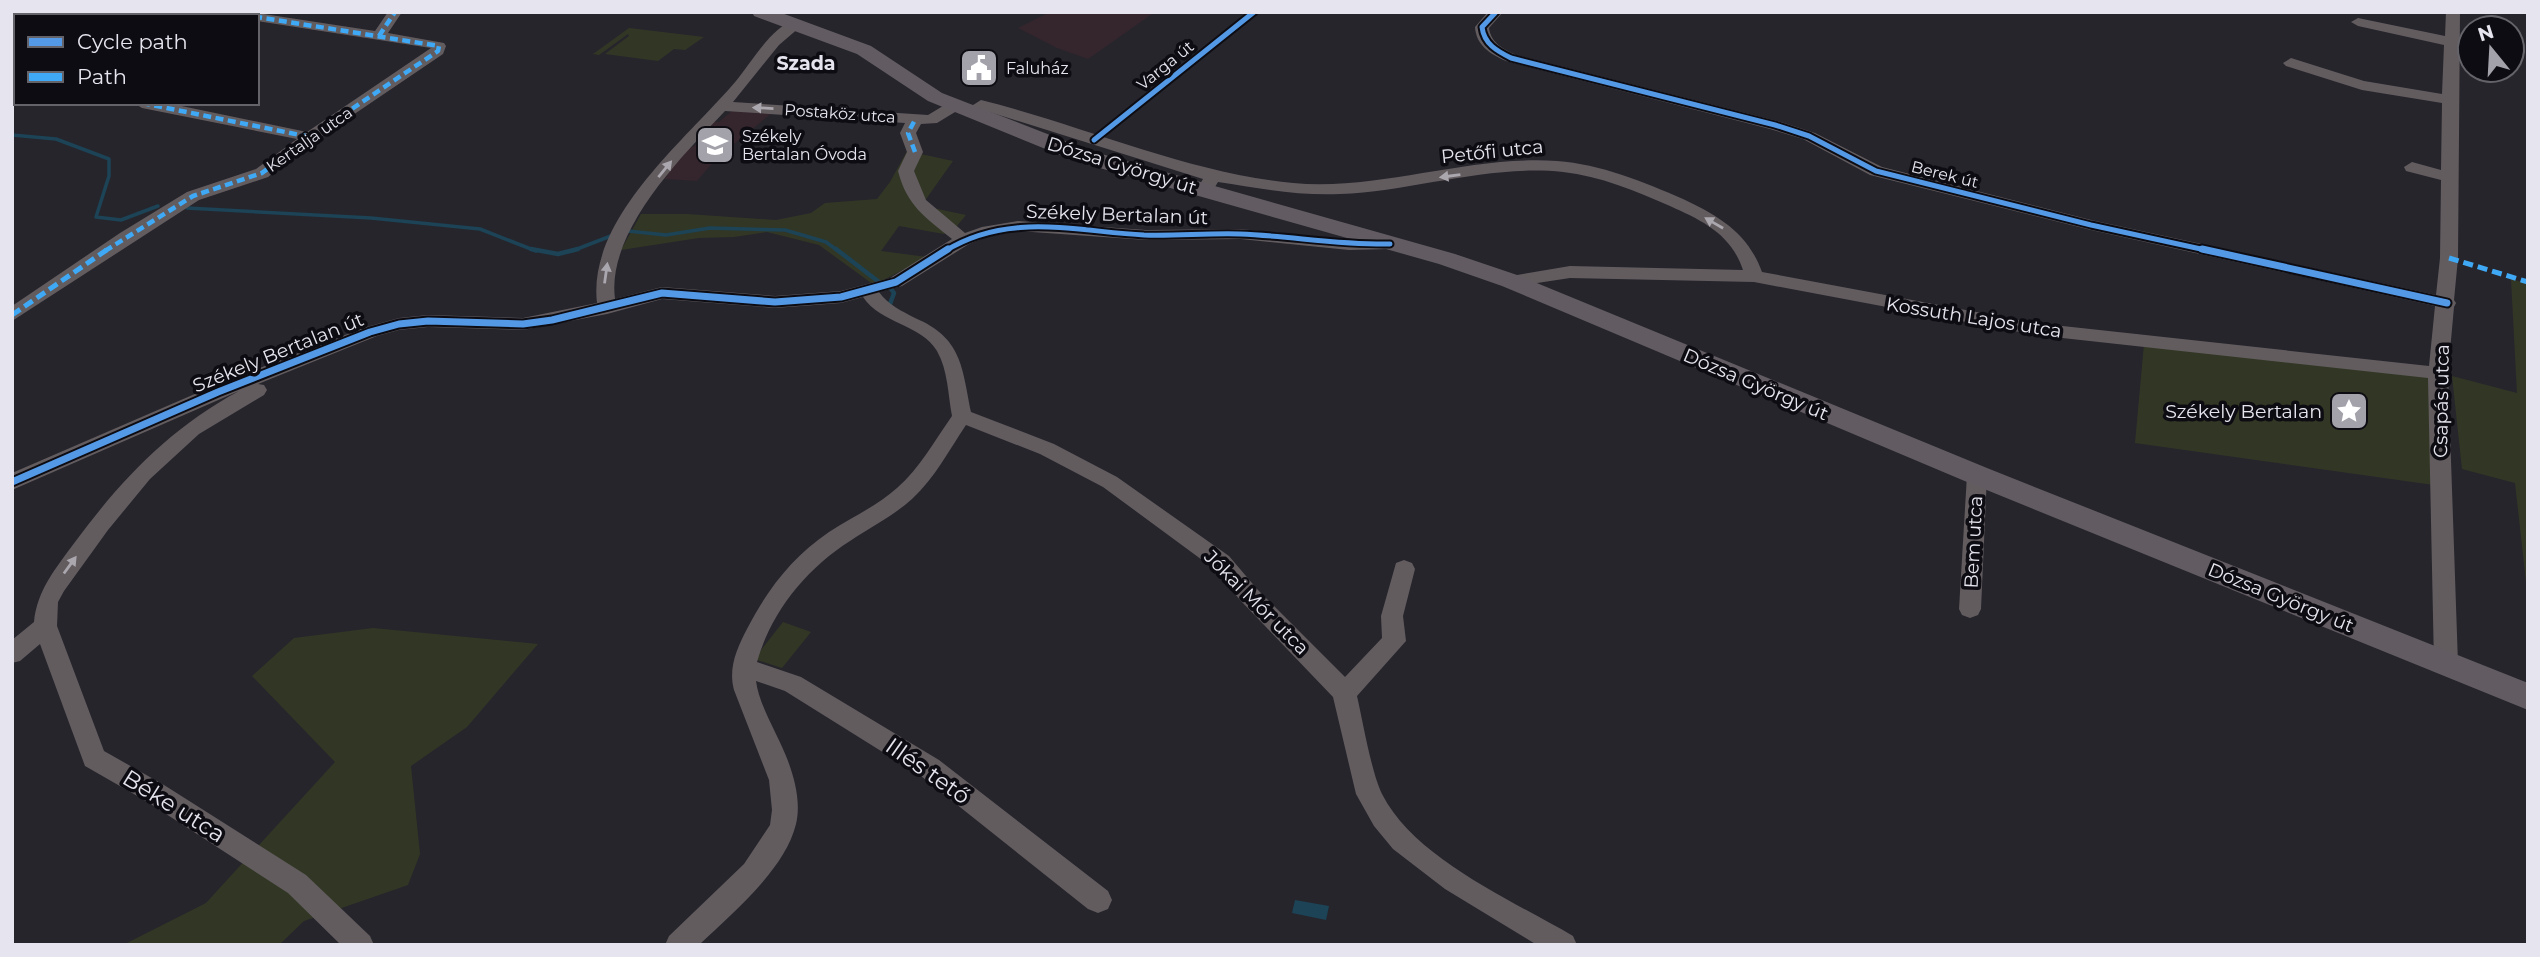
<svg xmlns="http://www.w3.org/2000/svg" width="2540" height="957" viewBox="0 0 2540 957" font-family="Montserrat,sans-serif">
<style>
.education{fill:#35252c}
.green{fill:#323725}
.water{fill:#1c4356}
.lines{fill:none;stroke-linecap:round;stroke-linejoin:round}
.stream-far1{stroke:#1c4356;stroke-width:3.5}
.stream{stroke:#1c4356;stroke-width:4.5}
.minor{fill:#625c5f;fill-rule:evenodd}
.major{fill:#625c62;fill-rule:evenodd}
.quiet-far1{stroke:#3fa9f5;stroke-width:4.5;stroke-dasharray:8 4.5;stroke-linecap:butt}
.quiet{stroke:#3fa9f5;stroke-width:5;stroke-dasharray:10 5;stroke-linecap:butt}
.cycleway-far1-casing{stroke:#0d0c12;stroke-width:9}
.cycleway-casing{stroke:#0d0c12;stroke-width:11}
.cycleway-far1{stroke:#5399e6;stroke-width:5}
.cycleway{stroke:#5399e6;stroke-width:7}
.oneway{fill:#aba7ae}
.labels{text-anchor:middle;stroke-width:7;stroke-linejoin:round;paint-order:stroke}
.far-street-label{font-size:16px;fill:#e6e5ef;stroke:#0d0c12}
.far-poi-label{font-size:16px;fill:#e6e5ef;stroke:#0d0c12;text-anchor:start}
.far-quarter-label{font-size:19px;font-weight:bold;fill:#e6e5ef;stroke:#0d0c12}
.street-label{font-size:19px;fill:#e6e5ef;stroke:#0d0c12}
.poi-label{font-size:19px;fill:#e6e5ef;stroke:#0d0c12;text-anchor:end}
.near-street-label{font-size:23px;fill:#e6e5ef;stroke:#0d0c12}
</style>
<rect width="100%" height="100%" fill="#26252c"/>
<!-- education -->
<g class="education">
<path d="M 1050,12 L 1155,12 L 1088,59 L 1057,48 L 1018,28 Z"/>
<path d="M 734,109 L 773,112 L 717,158 L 697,181 L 664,179 L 687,147 L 693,147 L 700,141 L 694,139 L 699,134 L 704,135 L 710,128 L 706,126 L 710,121 L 719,122 Z"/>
</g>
<!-- green -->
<g class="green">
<path d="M 629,28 L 704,37 L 685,50 L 674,49 L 658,61 L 605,54 L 629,36 L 628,34 L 599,55 L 593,54 Z"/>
<path d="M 907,151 L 953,161 L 924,202 L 928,207 L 966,215 L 956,227 L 944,234 L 899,226 L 881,251 L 927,257 L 874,285 L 819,245 L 767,232 L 734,237 L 699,238 L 621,250 L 641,214 L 687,214 L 776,220 L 811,213 L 825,203 L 877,199 L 890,182 Z"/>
<path d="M 2511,279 L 2528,284 L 2528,600 L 2515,483 L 2462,469 L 2452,376 L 2517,393 Z"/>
<path d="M 2144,344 L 2429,374 L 2441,486 L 2135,443 Z"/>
<path d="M 783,622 L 811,632 L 782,668 L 754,659 Z"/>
<path d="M 373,628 L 538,644 L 467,727 L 411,766 L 420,854 L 408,885 L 304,921 L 279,945 L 123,945 L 206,903 L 335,762 L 252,676 L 294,638 Z"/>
</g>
<!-- water -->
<path class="water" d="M 1295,900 L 1329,906 L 1326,920 L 1292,913 Z"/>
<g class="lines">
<!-- stream-far1 -->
<g class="stream-far1">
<path d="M 12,135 L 56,139 L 109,159 L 109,176 L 96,217 L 121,220 L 158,206"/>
<path d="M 187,208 L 371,218 L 480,229 L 536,251"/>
<path d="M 628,231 L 666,235 L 710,228 L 785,230 L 826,242 L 838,251"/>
<path d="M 572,251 L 616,234"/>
</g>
<!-- stream -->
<g class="stream">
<path d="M 531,249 L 558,254 L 578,249"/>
<path d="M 836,249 L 879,282"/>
<path d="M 890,304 L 894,293 L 891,289"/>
</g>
<!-- minor -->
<g class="minor">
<path d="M 388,12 L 402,12 L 388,33 L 444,43 L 446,46 L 443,54 L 316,140 L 268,177 L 199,200 L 12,321 L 12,306 L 120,233 L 187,192 L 256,169 L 297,139 L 142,108 L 134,103 L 167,103 L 307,132 L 431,48 L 257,21 L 257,16 L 251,16 L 257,13 L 375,31 Z"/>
<path d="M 1488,12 L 1503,12 L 1489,28 C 1491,43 1503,49 1516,55 L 1781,122 L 1815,133 L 1882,167 L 2091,220 L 2436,295 L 2440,258 L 2441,180 L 2406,171 L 2404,167 L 2412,162 L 2441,170 L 2442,103 L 2362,90 L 2286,66 L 2283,63 L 2291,58 L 2364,81 L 2442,94 L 2444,45 L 2358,26 L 2351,22 L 2358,18 L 2445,36 L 2446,12 L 2460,12 L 2458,258 L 2454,300 L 2456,303 L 2454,307 L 2448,373 L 2458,664 L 2454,671 L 2446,674 L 2438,671 L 2434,664 L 2428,378 L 2035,335 L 1754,282 L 1570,278 L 1511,287 L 1505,285 L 1502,281 L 1505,277 L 1570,266 L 1743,270 C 1731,234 1703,221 1670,206 C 1636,191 1600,176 1563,172 C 1489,164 1414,191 1340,194 C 1299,196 1258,188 1218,182 L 1210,195 L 1204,196 L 1196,191 L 1203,179 L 983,110 L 970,117 L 962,112 L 981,100 C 1086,126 1184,172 1293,183 C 1381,191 1468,155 1557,161 C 1600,164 1644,182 1683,199 C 1719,216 1748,233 1762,272 L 2035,323 L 2429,366 L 2435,306 L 2091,230 L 1870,175 L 1803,139 L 1770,129 L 1506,61 C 1490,54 1476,45 1475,27 Z"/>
<path d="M 795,20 L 800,21 L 802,24 L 800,27 L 779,45 L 733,102 L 928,115 L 948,103 L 960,103 L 962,106 L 960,109 L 937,123 L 921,124 L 916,133 L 923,152 L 914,171 L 926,200 L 965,233 L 982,227 L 1018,221 L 1146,230 L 1241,229 L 1349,240 L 1396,240 L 1399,244 L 1396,248 L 1390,249 L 1349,250 L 1241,239 L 1146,240 L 1018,231 L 986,237 L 969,244 L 902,286 L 879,292 C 888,305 902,311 915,318 C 962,338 962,367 971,412 L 1054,444 L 1117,477 L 1229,556 L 1257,589 L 1345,677 L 1382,638 L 1381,616 L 1396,563 L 1404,560 L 1412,563 L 1415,569 L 1403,616 L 1406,641 L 1357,696 C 1363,722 1371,771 1382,794 C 1415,859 1512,900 1573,936 L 1577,945 L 1537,945 L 1445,889 L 1393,849 L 1374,826 L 1356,794 L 1333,697 L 1241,601 L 1213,568 L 1103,487 L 1040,454 L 966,425 C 949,450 935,478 912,499 C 893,516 871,527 850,541 C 806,569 771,612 757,662 L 801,677 L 939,760 L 1108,891 L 1112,900 L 1108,909 L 1098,913 L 1088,909 L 921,776 L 785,691 L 756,681 C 759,706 779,736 788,761 C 795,780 801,803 796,824 C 785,870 732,913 699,945 L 665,945 L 669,936 L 744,864 L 770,825 L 772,810 L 769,780 L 734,690 C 728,668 737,648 747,629 C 767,590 792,557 829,532 C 852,517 877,506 897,488 C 920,468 935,440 952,416 C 948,395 948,370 937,351 C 921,324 881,324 863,297 L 841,303 L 775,308 L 662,299 L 607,314 L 523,330 L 428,327 L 399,330 L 377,336 L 258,384 L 264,385 L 267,390 L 264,395 L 199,434 L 150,479 L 108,530 L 64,591 L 58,602 L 57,626 L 104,751 L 164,785 L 306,875 L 370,936 L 374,945 L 341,945 L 288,893 L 146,801 L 85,766 L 40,644 L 20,661 L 12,663 L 12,640 L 34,622 C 37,590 56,568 75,542 C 121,480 170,428 239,391 L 12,490 L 12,473 L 211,387 L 363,328 L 399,318 L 428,315 L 523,318 L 597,303 C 587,218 686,140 736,81 C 751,63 772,26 795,20 ZM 725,111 L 905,123 L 900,133 L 907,152 L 898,171 C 907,206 925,217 952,239 L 890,278 L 841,291 L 775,296 L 662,287 L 615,299 C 606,232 682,156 725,111 Z"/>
<rect x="12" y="66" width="4" height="9"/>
<path d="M 1977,467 L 1984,470 L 1987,475 L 1981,609 L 1978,615 L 1970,618 L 1962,615 L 1959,609 L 1967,475 L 1970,470 Z"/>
</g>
<!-- major -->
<path class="major" d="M 752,12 L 779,12 L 871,46 L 942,93 L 1091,151 L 1455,254 L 1520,276 L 1987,468 L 2528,683 L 2528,710 L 1967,482 L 1502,286 L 1439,264 L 1075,161 L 928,101 L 857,54 L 754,16 Z"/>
<!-- quiet-far1 -->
<g class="quiet-far1">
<path d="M 379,36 L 395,12"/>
<path d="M 12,70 L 16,71"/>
<path d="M 142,103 L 310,137"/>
<path d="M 915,152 L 908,133 L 916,118"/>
<path d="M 105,251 L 193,196 L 262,173 L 310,137 L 438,51 L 439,46 L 257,17"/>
</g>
<!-- quiet -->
<g class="quiet">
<path d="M 2449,258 L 2528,282"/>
<path d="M 12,315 L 108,249"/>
</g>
<defs>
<g id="cycleway-far1">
<path d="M 1496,12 L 1482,27 C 1484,44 1497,51 1511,58 L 1775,125 L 1809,136 L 1876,171 L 2091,225 L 2210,251"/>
<path d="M 1094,140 L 1254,12"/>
<path d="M 945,251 C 1008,212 1073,231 1144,235 C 1176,236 1208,233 1240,234 C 1291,236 1339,245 1390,244"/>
</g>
<g id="cycleway">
<path d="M 2202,249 L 2447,303"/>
<path d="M 12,482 L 218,392 L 370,332 L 399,324 L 428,321 L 523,324 L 552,320 L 662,293 L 775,302 L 841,297 L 896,282 L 948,249"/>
</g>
</defs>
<!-- cycleway-far1 casing -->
<use href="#cycleway-far1" class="cycleway-far1-casing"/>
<!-- cycleway casing -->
<use href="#cycleway" class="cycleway-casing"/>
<!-- cycleway-far1 -->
<use href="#cycleway-far1" class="cycleway-far1"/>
<!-- cycleway -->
<use href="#cycleway" class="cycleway"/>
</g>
<!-- one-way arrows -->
<defs><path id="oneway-solid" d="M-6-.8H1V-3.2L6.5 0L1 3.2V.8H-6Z" transform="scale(1.75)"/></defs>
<g class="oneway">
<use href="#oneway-solid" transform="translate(763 108) rotate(-177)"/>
<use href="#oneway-solid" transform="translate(665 169) rotate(-51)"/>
<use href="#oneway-solid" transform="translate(1450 176) rotate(172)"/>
<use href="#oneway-solid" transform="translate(1714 223) rotate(-150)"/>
<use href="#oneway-solid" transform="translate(606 273) rotate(-82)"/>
<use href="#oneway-solid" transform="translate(70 565) rotate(-54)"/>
</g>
<!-- icons -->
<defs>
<symbol id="civic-square" viewBox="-11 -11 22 22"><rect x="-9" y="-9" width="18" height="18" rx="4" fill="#a3a2ab" stroke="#0d0c12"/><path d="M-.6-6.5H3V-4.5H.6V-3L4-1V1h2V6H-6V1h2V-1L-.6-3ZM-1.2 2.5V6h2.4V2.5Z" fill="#fff"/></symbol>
<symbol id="school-square" viewBox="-11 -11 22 22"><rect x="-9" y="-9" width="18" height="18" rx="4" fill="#a3a2ab" stroke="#0d0c12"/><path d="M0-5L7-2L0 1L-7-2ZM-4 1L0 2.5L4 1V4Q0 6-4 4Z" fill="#fff"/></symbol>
<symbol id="sight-square" viewBox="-11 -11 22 22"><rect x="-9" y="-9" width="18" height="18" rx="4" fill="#a3a2ab" stroke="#0d0c12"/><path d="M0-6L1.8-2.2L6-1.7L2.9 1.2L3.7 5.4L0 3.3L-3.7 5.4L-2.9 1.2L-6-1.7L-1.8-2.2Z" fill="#fff"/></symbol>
</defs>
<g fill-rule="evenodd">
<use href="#civic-square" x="957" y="46" width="44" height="44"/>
<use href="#school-square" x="693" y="123" width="44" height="44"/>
<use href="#sight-square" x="2327" y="389" width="44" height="44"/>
</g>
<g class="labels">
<!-- far-street labels -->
<g class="far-street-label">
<text transform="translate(1165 65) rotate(-39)" y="6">Varga út</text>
<text transform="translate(840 113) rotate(4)" y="6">Postaköz utca</text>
<text transform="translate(309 139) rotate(-35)" y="6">Kertalja utca</text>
<text transform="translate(1945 174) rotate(14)" y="6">Berek út</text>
</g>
<!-- far-poi labels -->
<g class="far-poi-label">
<text x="1006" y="74">Faluház</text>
<text x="742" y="142">Székely<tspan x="742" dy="18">Bertalan Óvoda</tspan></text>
</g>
<!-- far-quarter labels -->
<g class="far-quarter-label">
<text x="806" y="70">Szada</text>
</g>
<!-- street labels -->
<g class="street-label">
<text transform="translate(1492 151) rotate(-6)" y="7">Petőfi utca</text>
<text transform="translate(1122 165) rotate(17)" y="7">Dózsa György út</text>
<text transform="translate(1117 214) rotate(2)" y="7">Székely Bertalan út</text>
<text transform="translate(1974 317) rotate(9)" y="7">Kossuth Lajos utca</text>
<text transform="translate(278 352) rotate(-22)" y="7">Székely Bertalan út</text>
<text transform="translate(1756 384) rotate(23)" y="7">Dózsa György út</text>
<text transform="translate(2441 401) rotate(-89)" y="7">Csapás utca</text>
<text transform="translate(1973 542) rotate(-87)" y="7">Bem utca</text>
<text transform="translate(2281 597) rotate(22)" y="7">Dózsa György út</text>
<text transform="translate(1257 602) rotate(45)" y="7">Jókai Mór utca</text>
</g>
<!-- poi labels -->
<g class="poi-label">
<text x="2322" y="418">Székely Bertalan</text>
</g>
<!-- near-street labels -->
<g class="near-street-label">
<text transform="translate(928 771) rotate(35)" y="8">Illés tető</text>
<text transform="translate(174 806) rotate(32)" y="8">Béke utca</text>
</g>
</g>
<!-- border -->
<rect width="2540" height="957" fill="none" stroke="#e6e5ef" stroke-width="28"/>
<!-- legend -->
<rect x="14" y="14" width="245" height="91" fill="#0d0c12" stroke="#64636a" stroke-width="2"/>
<rect x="28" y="37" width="35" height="10" fill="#5399e6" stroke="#64636a" stroke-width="2"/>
<text x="77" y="49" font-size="21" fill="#e6e5ef">Cycle path</text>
<rect x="28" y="72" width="35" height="10" fill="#3fa9f5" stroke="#64636a" stroke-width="2"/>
<text x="77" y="84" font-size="21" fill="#e6e5ef">Path</text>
<!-- north arrow -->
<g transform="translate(2491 49) rotate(342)"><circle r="33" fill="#0d0c12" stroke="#64636a" stroke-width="2"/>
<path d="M0-5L12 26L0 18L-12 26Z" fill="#a3a2ab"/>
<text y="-10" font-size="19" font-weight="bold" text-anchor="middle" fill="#e6e5ef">N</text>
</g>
</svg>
